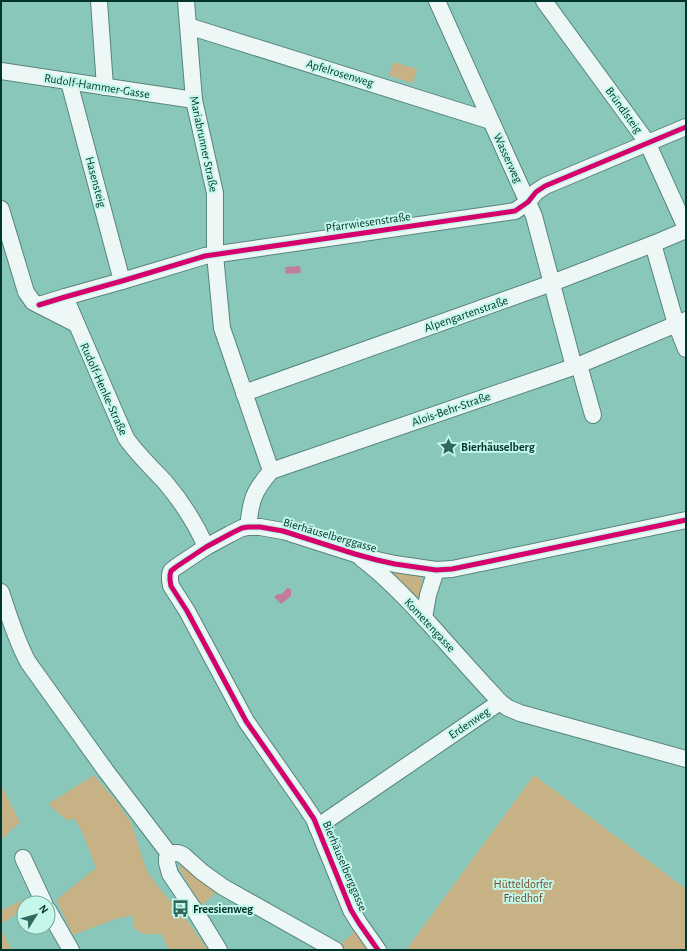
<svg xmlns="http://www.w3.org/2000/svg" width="687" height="951" viewBox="0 0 687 951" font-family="'Alegreya Sans',sans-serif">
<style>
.green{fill:#c7b285}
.water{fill:#c37d9c}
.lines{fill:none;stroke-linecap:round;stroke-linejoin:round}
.minor-casing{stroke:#56857c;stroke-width:18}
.minor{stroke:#edf7f5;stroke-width:16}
.cycleway-casing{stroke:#c4f7ea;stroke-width:8}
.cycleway{stroke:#d6006c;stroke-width:5}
.labels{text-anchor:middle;stroke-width:4;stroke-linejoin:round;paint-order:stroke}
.street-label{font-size:12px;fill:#00352d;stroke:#c4f7ea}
.poi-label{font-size:12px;font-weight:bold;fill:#00352d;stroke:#c4f7ea;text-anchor:start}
.park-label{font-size:12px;fill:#744925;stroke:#c4f7ea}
</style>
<rect width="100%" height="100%" fill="#8ac7bb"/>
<!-- green -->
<g class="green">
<path d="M 393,62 L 417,69 L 413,83 L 389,76 Z"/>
<path d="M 391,571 L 419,575 C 424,582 424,595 415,598 L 391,574 Z"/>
<path d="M 94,775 L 117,802 L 132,824 L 142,857 L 148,873 L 160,889 L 188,922 L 208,950 L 169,950 L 161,934 L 143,934 L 134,928 L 133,916 L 118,918 L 73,935 L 56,900 L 96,868 L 83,834 L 75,819 L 66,820 L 48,804 Z"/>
<path d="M 534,775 L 686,889 L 686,950 L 406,950 Z"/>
<path d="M 1,785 L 20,822 L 1,840 Z"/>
<path d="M 182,863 L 218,890 L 202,906 L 180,870 L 179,865 Z"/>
<path d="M 34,895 L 37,901 L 33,903 L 24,903 L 24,909 L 1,924 L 1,910 Z"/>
<path d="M 1,929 L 12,950 L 1,950 Z"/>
<path d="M 356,930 L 369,950 L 344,950 L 339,946 Z"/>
</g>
<!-- water -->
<g class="water">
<path d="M 300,266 L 301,273 L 286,274 L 285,267 Z"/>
<path d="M 287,588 L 291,589 L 291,596 L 281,604 L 274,597 L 278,594 L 282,594 Z"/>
</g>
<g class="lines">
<defs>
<g id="minor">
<path d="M 99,1 L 105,87"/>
<path d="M 186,1 L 194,100 L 215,193 L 215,255 L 222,328 L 271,471"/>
<path d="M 437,1 L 534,216 L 574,367"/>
<path d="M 544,1 L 647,142 L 686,228"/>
<path d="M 188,26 L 491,121"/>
<path d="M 1,71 L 194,100"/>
<path d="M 69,82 L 122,281"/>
<path d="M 1,209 L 26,292 L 33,302 L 76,324"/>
<path d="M 653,244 L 676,324 L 686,349"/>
<path d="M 65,297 L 126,438 C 137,454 152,468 165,482 C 182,502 196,524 206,547"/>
<path d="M 39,305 L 65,297 L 122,281 L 205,256 L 515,211 L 528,202 L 536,192 L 545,186 L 686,127"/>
<path d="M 579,365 L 593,415"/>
<path d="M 244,393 L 552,283 L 653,244 L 686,230"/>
<path d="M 248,527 C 251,500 253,492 271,471 L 579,365 L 686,320"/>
<path d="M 361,558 C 389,579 413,605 436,631 C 457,655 479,679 500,702 L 508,708 L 520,713 L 686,759"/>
<path d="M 1,592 C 9,616 16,640 28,662 L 106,771 L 170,855"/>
<path d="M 424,618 L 428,595 L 436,570"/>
<path d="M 317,827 L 500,702"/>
<path d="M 23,858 L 44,903"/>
<path d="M 48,910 L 71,950"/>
<path d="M 219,950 L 197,914 L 170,874 L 167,863 L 167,858 L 170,855 L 174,853 L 178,853 L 183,855 L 202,872 L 223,887 L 335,950"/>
<path d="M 378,950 L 359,923 L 351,910 L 314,819 L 304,804 L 246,721 L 187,611 L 171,586 L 170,580 L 170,575 L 171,571 L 176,567 L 206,547 L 230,534 L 242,528 L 248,527 L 260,527 L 283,531 L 355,554 L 377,560 L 395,564 L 436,570 L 452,569 L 491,561 L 686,520"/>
</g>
</defs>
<!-- minor casing -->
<use href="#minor" class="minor-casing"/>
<!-- minor -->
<use href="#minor" class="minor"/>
<defs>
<g id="cycleway">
<path d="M 39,305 L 65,297 L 122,281 L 205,256 L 515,211 L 528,202 L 536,192 L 545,186 L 686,127"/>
<path d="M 378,950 L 359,923 L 351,910 L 314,819 L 304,804 L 246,721 L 187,611 L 171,586 L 170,580 L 170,575 L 171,571 L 176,567 L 206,547 L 230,534 L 242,528 L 248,527 L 260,527 L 283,531 L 355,554 L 377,560 L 395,564 L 436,570 L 452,569 L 491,561 L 686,520"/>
</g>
</defs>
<!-- cycleway casing -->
<use href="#cycleway" class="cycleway-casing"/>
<!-- cycleway -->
<use href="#cycleway" class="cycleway"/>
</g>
<!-- icons -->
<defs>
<symbol id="sight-bare" viewBox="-9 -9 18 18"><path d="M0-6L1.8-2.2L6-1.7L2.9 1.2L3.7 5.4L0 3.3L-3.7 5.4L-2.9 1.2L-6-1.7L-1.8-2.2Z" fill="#30685f" stroke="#c4f7ea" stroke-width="2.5" paint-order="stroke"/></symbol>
<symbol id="bus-bare" viewBox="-9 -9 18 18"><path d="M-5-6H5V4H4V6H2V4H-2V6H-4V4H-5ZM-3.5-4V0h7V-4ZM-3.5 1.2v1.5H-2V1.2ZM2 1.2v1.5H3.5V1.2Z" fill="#30685f" stroke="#c4f7ea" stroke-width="2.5" paint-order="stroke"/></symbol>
</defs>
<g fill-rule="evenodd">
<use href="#sight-bare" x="436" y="434" width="25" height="25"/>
<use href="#bus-bare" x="168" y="896" width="25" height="25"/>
</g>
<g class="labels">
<!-- street labels -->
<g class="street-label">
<text transform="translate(340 73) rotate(17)" y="4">Apfelrosenweg</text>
<text transform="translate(97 86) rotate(9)" y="4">Rudolf-Hammer-Gasse</text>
<text transform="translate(624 110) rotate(54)" y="4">Bründlsteig</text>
<text transform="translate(204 144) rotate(78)" y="4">Mariabrunner Straße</text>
<text transform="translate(508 158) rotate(65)" y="4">Wasserweg</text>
<text transform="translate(96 182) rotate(75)" y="4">Hasensteig</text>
<text transform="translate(368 222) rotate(-8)" y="4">Pfarrwiesenstraße</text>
<text transform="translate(466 314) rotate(-19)" y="4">Alpengartenstraße</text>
<text transform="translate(104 389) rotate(66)" y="4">Rudolf-Henke-Straße</text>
<text transform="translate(451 409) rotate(-19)" y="4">Alois-Behr-Straße</text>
<text transform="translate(330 535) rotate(16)" y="4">Bierhäuselberggasse</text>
<text transform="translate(430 625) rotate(47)" y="4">Kometengasse</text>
<text transform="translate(469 723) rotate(-34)" y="4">Erdenweg</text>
<text transform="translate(345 866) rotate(67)" y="4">Bierhäuselberggasse</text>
</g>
<!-- poi labels -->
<g class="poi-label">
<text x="461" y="451">Bierhäuselberg</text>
<text x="193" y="913">Freesienweg</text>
</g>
<!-- park labels -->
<g class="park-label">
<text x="523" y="888">Hütteldorfer<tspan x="523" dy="14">Friedhof</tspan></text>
</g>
</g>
<!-- border -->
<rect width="687" height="951" fill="none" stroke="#00352d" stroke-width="4"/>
<!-- north arrow -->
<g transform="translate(36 915) rotate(53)"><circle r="19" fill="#c4f7ea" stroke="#76a99e"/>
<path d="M0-3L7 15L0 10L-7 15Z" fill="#30685f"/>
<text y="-6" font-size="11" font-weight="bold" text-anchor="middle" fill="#00352d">N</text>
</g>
</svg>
